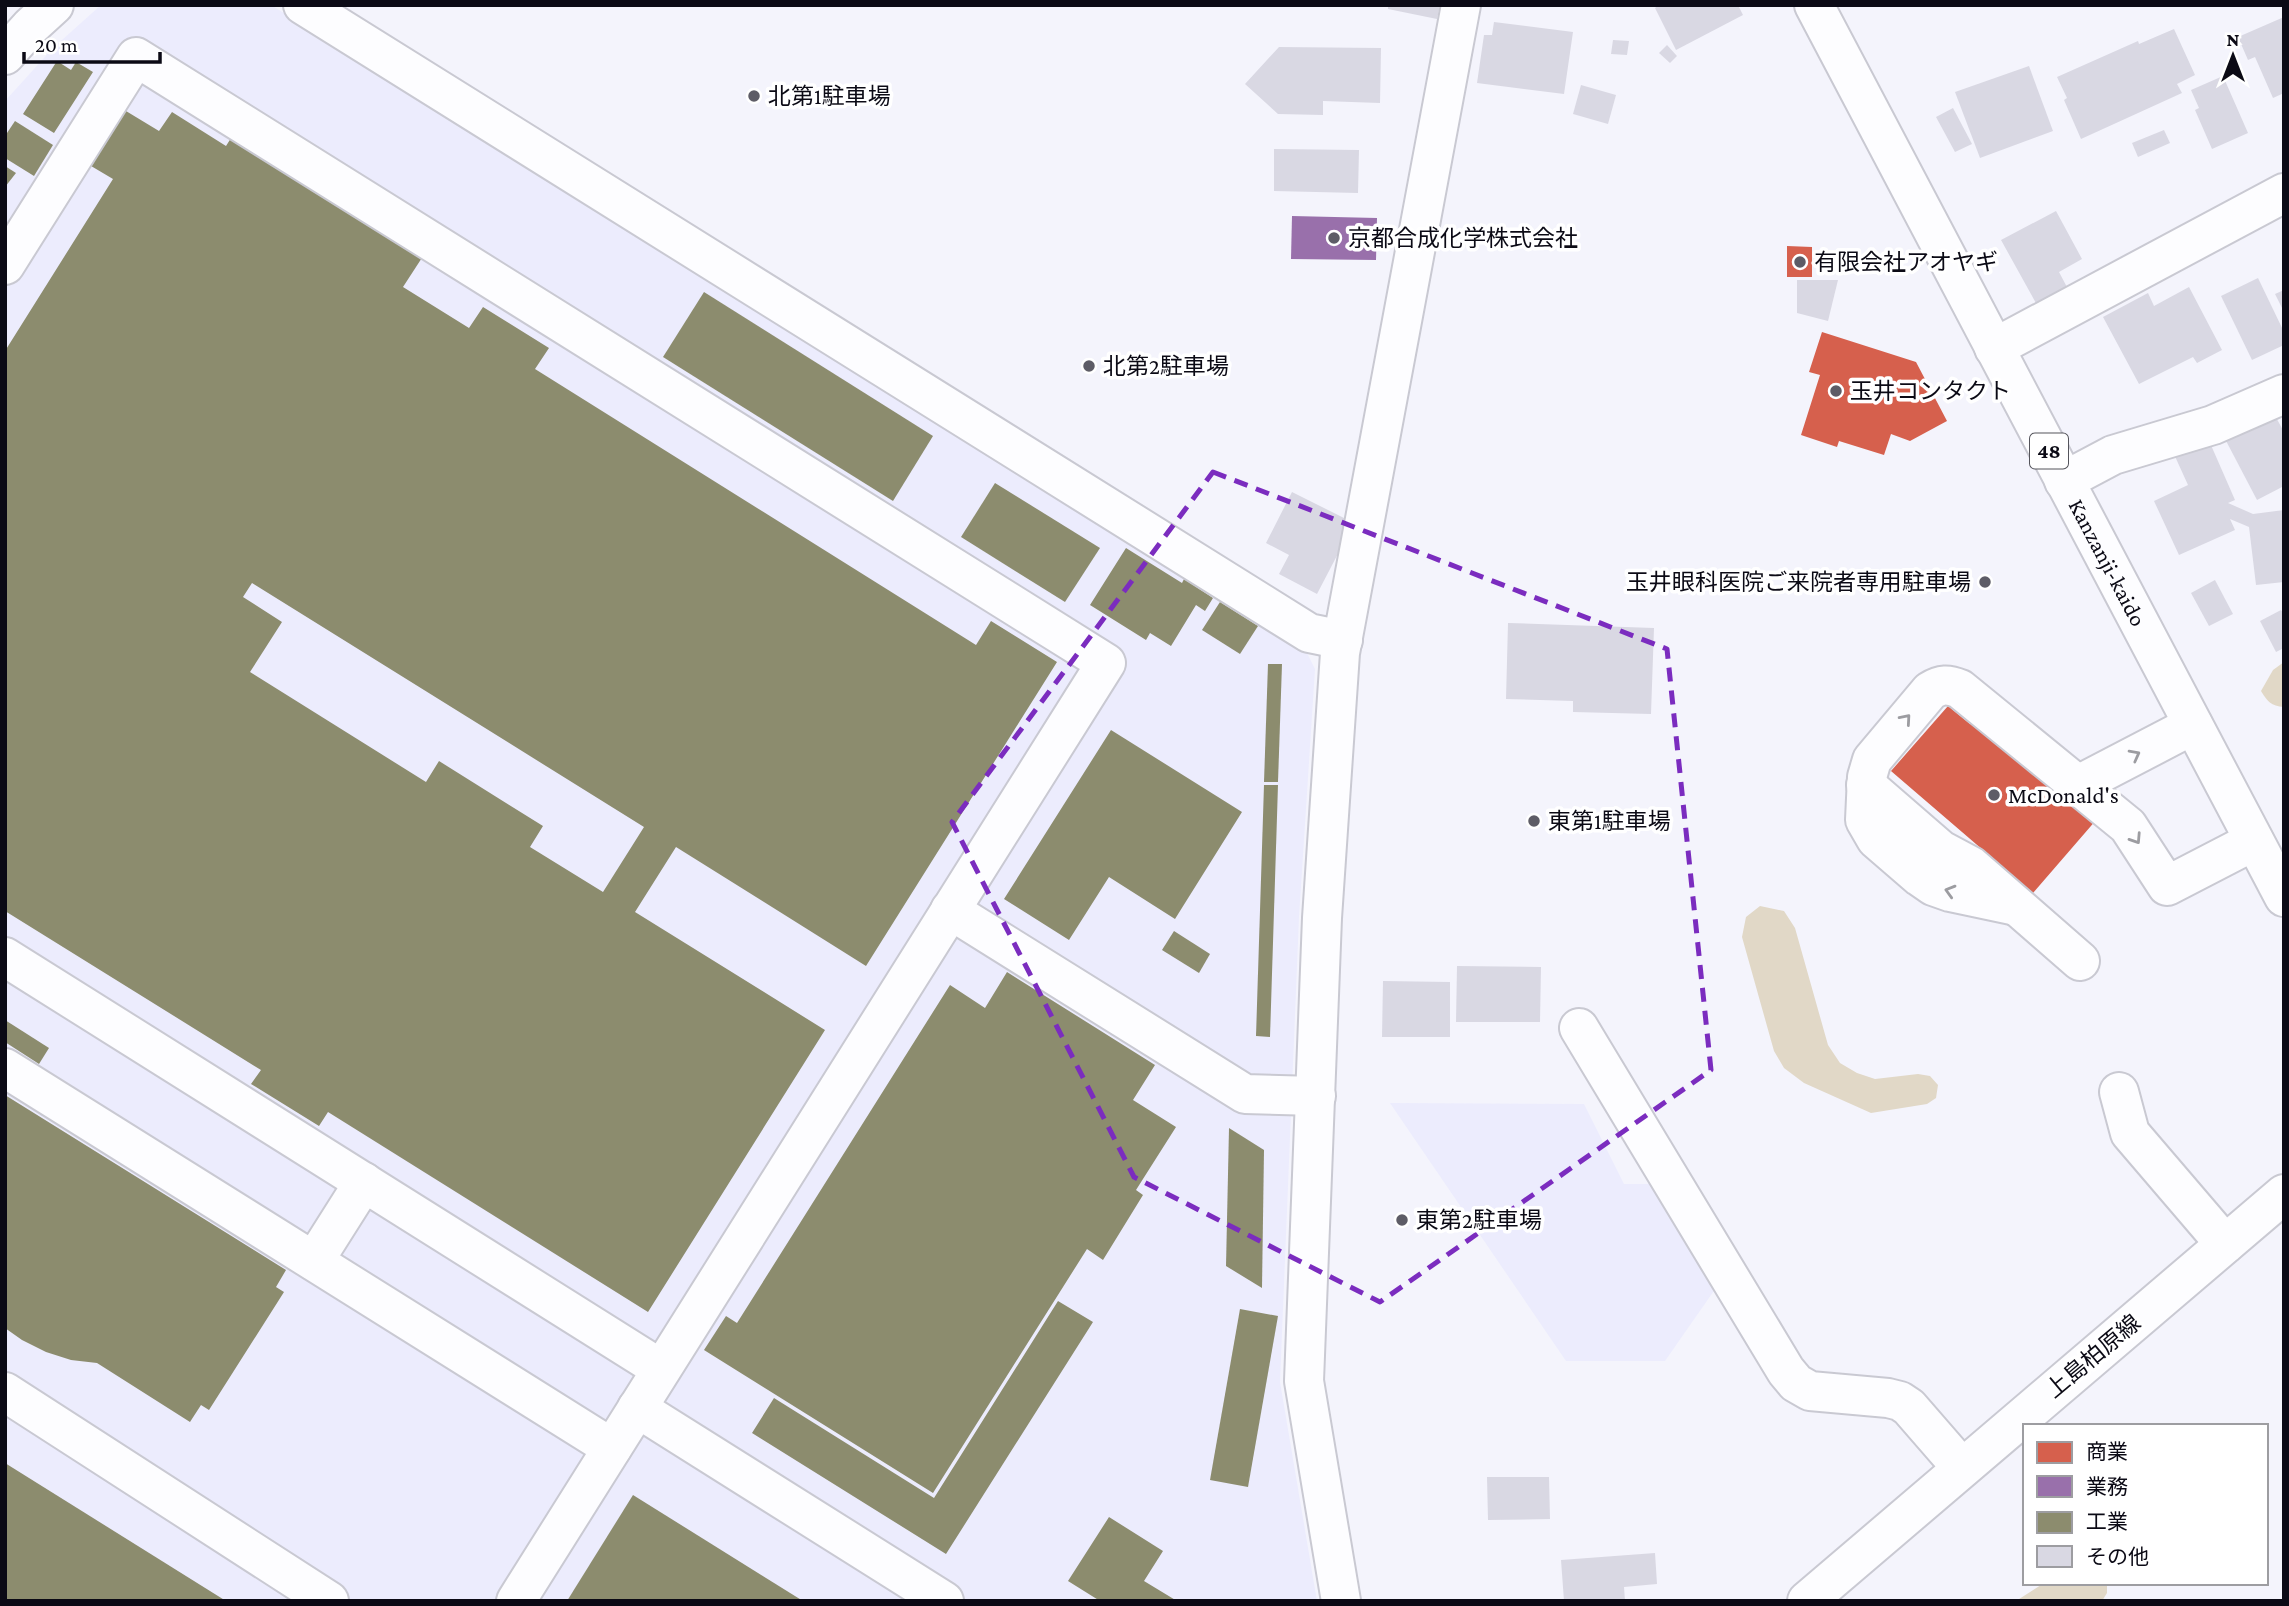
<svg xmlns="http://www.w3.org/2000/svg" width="2289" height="1606" viewBox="0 0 2289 1606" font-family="'Crimson Pro','Noto Sans JP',serif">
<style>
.built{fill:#ececfd}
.forest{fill:#e1d8c7}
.shops{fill:#d6604d}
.offices{fill:#9970ab}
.industry{fill:#8c8c6e;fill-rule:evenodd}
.building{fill:#d9d8e3}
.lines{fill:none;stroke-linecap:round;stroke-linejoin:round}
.minor-casing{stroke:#c9c9d2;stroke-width:42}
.major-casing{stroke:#c9c9d2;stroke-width:42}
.minor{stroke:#fdfdff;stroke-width:38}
.major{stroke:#fdfdff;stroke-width:38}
.oneway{stroke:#9c9ca1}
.marked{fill:none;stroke:#7b2cbf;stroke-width:5;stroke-dasharray:14 9;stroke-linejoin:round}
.poi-dot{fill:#5d5c66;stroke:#fff;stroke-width:2.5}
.labels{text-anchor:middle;stroke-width:7;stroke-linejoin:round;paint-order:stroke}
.shield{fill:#fff;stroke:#54545b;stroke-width:2}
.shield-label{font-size:21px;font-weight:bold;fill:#0b0a15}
.poi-label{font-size:23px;fill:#0b0a15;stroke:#fff;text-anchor:start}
.street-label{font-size:23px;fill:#0b0a15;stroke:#fff}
</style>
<rect width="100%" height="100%" fill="#f4f4fc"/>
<!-- built -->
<g class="built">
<path d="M 101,5 L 271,5 L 1306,651 L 1315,669 L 1299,917 L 1280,1382 L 1317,1601 L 5,1601 L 5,101 L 53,48 Z"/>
<path d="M 1390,1103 L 1584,1104 L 1624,1184 L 1658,1184 L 1718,1285 L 1665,1361 L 1566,1361 Z"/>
</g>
<!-- forest -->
<g class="forest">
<path d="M 2284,662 L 2284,707 C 2271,706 2267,701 2261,691 L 2273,670 Z"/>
<path d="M 1760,906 L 1784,911 L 1795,928 L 1828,1045 L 1840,1063 L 1857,1073 L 1875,1079 L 1918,1074 L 1930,1076 L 1938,1085 L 1936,1098 L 1927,1104 L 1871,1113 L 1804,1083 L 1784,1068 L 1774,1051 L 1742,937 L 1746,917 Z"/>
<path d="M 2044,1583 L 2107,1583 L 2107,1593 L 2102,1601 L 2016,1601 Z"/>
</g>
<!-- shops -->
<g class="shops">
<path d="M 1787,246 L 1812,247 L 1812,277 L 1787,277 Z"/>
<path d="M 1822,332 L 1916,362 L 1947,421 L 1910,441 L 1891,434 L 1884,455 L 1839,441 L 1837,447 L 1801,435 L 1820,375 L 1809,372 Z"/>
<path d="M 1948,706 L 1970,724 L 1976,716 L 2097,819 L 2033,893 L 1891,771 Z"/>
</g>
<!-- offices -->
<path class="offices" d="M 1292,216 L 1377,218 L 1376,260 L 1291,259 Z"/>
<!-- industry -->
<g class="industry">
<path d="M 57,61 L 71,70 L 76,62 L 93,72 L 54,133 L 23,114 Z"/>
<path d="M 121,108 L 159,131 L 172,112 L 226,146 L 238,127 L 429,247 L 403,287 L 469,328 L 483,307 L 549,348 L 535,369 L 976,645 L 991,621 L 1057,662 L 866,966 L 676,847 L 635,912 L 825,1030 L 648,1312 L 328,1112 L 319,1126 L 251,1084 L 261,1070 L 5,911 L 5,351 L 113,179 L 86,163 ZM 252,583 L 644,827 L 603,892 L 530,847 L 543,826 L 439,761 L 426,782 L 250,672 L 282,622 L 243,597 Z"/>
<path d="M 15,121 L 53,145 L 34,176 L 5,158 L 5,136 Z"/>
<path d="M 5,166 L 16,173 L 5,187 Z"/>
<path d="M 704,292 L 933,436 L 893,501 L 663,357 Z"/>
<path d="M 995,483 L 1100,548 L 1065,602 L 961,537 Z"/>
<path d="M 1126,548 L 1182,583 L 1184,579 L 1213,598 L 1205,611 L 1196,605 L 1171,646 L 1150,633 L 1146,640 L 1090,605 Z"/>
<path d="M 1220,602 L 1258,626 L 1240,654 L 1202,630 Z"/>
<path d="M 1268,664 L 1282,664 L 1278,782 L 1264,782 Z"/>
<path d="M 1111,730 L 1242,812 L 1175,919 L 1109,877 L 1069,940 L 1004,899 Z"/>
<path d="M 1264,785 L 1278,785 L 1270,1037 L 1256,1036 Z"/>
<path d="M 1174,931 L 1210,954 L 1199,973 L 1162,950 Z"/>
<path d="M 1007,972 L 1155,1065 L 1133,1100 L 1176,1127 L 1136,1190 L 1143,1195 L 1103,1260 L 1087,1249 L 933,1493 L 704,1350 L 726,1316 L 737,1323 L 950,985 L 985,1008 Z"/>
<path d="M 5,1020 L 49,1048 L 39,1064 L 5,1042 Z"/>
<path d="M 5,1095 L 286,1270 L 276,1287 L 284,1292 L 209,1410 L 201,1405 L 190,1422 L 97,1363 L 71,1360 L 46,1352 L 22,1340 L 5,1328 Z"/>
<path d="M 1229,1128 L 1264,1150 L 1262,1288 L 1226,1266 Z"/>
<path d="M 1058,1301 L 1093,1322 L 946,1554 L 752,1433 L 774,1398 L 934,1498 Z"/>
<path d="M 1240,1309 L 1278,1316 L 1248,1487 L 1210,1480 Z"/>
<path d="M 5,1463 L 226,1601 L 5,1601 Z"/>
<path d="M 633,1495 L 803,1601 L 567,1601 Z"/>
<path d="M 1109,1517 L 1163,1551 L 1144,1581 L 1177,1601 L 1100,1601 L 1068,1581 Z"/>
</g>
<!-- building -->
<g class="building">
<path d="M 1388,5 L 1440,5 L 1437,19 L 1388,9 Z"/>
<path d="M 1659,5 L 1738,5 L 1743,15 L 1676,50 L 1655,8 Z"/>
<path d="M 2284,17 L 2284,93 L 2273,98 L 2255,57 L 2248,60 L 2238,37 Z"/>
<path d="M 1494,22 L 1573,32 L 1564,94 L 1477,83 L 1484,35 L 1492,35 Z"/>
<path d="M 2174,29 L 2195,75 L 2177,84 L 2182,93 L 2081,139 L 2064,100 L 2067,98 L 2057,77 L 2138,41 L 2139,44 Z"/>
<path d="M 1613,40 L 1629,41 L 1627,55 L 1611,54 Z"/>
<path d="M 1667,45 L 1677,56 L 1670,63 L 1659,53 Z"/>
<path d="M 1279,47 L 1381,48 L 1380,103 L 1323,101 L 1323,115 L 1278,114 L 1245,84 Z"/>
<path d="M 2029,66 L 2053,131 L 1980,158 L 1955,92 Z"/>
<path d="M 2223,76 L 2248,133 L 2212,149 L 2195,110 L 2199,108 L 2191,90 Z"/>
<path d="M 1581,85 L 1616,95 L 1608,124 L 1573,114 Z"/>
<path d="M 1953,108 L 1972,144 L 1955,152 L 1936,117 Z"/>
<path d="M 2164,130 L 2170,143 L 2138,157 L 2132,143 Z"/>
<path d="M 1274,149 L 1359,150 L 1358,193 L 1274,191 Z"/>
<path d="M 2056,211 L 2082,259 L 2059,272 L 2068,289 L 2037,305 L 2001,240 Z"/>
<path d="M 2258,278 L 2284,332 L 2284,345 L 2252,360 L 2221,296 Z"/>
<path d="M 1797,280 L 1838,280 L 1828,321 L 1797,313 Z"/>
<path d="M 2189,287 L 2222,350 L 2197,363 L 2193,357 L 2139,384 L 2103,317 L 2148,293 L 2154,306 Z"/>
<path d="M 2284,290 L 2284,312 L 2275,294 Z"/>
<path d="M 2273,412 L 2284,432 L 2284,486 L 2257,500 L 2224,437 Z"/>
<path d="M 2207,436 L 2235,500 L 2228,503 L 2253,514 L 2284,510 L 2284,582 L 2256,585 L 2249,527 L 2230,519 L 2235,530 L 2179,555 L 2154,501 L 2188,485 L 2173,452 Z"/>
<path d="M 1292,492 L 1354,523 L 1317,594 L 1279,574 L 1289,555 L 1266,543 Z"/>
<path d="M 2215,580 L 2233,614 L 2209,626 L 2191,593 Z"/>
<path d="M 2281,610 L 2284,614 L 2284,648 L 2276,652 L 2260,621 Z"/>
<path d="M 1508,623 L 1654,628 L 1651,714 L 1573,712 L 1573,701 L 1506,699 Z"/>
<path d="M 1457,966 L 1541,967 L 1540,1022 L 1456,1022 Z"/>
<path d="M 1383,981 L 1450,982 L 1450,1037 L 1382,1037 Z"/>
<path d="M 1487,1477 L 1549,1477 L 1550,1519 L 1488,1520 Z"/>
<path d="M 1655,1553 L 1657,1584 L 1624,1587 L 1625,1601 L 1564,1601 L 1561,1560 Z"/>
</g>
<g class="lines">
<defs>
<g id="minor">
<path d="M 303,5 L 1309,633 L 1343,640"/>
<path d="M 5,55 L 31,26 L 54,5"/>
<path d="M 5,265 L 136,57 L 1106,663 L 516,1601"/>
<path d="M 1994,348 L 2284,193"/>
<path d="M 2064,481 L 2113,455 L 2213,425 L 2284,394"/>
<path d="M 1866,785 L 1941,850 L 1971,866 L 2080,961"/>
<path d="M 2078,785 L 2193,725"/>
<path d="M 2016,906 L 1950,892 L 1933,886 L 1920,877 L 1876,839 L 1865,820 L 1867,777 L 1872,760 L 1930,691 C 1941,684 1948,684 1960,689 L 2128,826 L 2167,886 L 2254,841"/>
<path d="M 950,910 L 1245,1094 L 1316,1096"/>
<path d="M 5,957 L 661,1369"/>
<path d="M 1579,1028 L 1786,1371 L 1796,1383 L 1810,1391 L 1888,1398 L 1900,1401 L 1909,1407 L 1962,1468"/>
<path d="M 5,1068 L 612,1448"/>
<path d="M 2119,1092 L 2130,1133 L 2225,1244"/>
<path d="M 314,1261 L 364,1182"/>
<path d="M 5,1392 L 329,1601"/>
<path d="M 637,1408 L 944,1601"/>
<path d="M 1341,1601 L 1304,1381 L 1322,918 L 1340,653 L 1461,5"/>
<path d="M 1807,1601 L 2284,1194"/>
</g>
<g id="major">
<path id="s1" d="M 1814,5 L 2284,897"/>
</g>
</defs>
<!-- minor casing -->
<use href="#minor" class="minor-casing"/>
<!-- major casing -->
<use href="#major" class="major-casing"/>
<!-- minor -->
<use href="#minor" class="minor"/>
<!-- major -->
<use href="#major" class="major"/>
</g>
<!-- one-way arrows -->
<defs><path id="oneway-chevron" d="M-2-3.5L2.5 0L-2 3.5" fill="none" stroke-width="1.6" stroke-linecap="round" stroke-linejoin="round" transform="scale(1.75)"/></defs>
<g class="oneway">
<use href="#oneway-chevron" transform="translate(1906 719) rotate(-49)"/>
<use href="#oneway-chevron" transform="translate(2135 755) rotate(-28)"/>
<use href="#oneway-chevron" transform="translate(2136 839) rotate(57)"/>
<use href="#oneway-chevron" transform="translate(1950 891) rotate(-164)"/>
</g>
<!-- marked area -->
<path class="marked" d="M 1213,472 L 1667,649 L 1711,1070 L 1380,1302 L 1134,1177 L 952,822 Z"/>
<!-- markers -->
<g class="poi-dot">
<circle cx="754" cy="96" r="7"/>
<circle cx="1334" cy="238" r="7"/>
<circle cx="1800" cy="262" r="7"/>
<circle cx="1089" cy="366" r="7"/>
<circle cx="1836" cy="391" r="7"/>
<circle cx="1985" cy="582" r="7"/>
<circle cx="1994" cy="795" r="7"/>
<circle cx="1534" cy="821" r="7"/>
<circle cx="1402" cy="1220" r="7"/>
</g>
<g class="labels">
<!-- shield labels -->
<rect class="shield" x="2030" y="433.5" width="38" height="35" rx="5"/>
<g class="shield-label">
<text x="2049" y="458">48</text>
</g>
<!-- poi labels -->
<g class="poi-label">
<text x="768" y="104">北第1駐車場</text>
<text x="1348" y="246">京都合成化学株式会社</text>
<text x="1814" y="270">有限会社アオヤギ</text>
<text x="1103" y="374">北第2駐車場</text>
<text x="1850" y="399">玉井コンタクト</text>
<text x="1971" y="590" text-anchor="end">玉井眼科医院ご来院者専用駐車場</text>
<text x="2008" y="803">McDonald's</text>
<text x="1548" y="829">東第1駐車場</text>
<text x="1416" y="1228">東第2駐車場</text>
</g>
<!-- street labels -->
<g class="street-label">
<text dy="8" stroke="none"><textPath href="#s1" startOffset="630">Kanzanji-kaido</textPath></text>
<text transform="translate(2093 1356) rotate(-40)" y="8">上島柏原線</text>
</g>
</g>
<!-- border -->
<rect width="2289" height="1606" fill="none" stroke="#0b0a15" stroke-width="14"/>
<!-- legend -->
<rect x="2023" y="1424" width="245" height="161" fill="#ffffff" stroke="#9d9da1" stroke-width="2"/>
<rect x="2037" y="1442" width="35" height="21" fill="#d6604d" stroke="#9d9da1" stroke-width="2"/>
<text x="2086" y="1459" font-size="21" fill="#0b0a15">商業</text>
<rect x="2037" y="1476" width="35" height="21" fill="#9970ab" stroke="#9d9da1" stroke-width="2"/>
<text x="2086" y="1494" font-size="21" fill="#0b0a15">業務</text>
<rect x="2037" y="1512" width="35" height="21" fill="#8c8c6e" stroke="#9d9da1" stroke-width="2"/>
<text x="2086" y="1529" font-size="21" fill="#0b0a15">工業</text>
<rect x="2037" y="1546" width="35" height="21" fill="#d9d8e3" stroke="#9d9da1" stroke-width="2"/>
<text x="2086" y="1564" font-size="21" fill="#0b0a15">その他</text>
<!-- north arrow -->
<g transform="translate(2233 56)" stroke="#ffffff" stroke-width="5" paint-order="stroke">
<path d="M0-5L12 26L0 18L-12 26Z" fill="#0b0a15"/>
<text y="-10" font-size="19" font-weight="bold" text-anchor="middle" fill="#0b0a15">N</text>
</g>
<!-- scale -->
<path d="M24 52v10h136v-10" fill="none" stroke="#0b0a15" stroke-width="3.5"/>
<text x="35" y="52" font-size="21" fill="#0b0a15" stroke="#ffffff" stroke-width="5" paint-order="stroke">20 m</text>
</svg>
